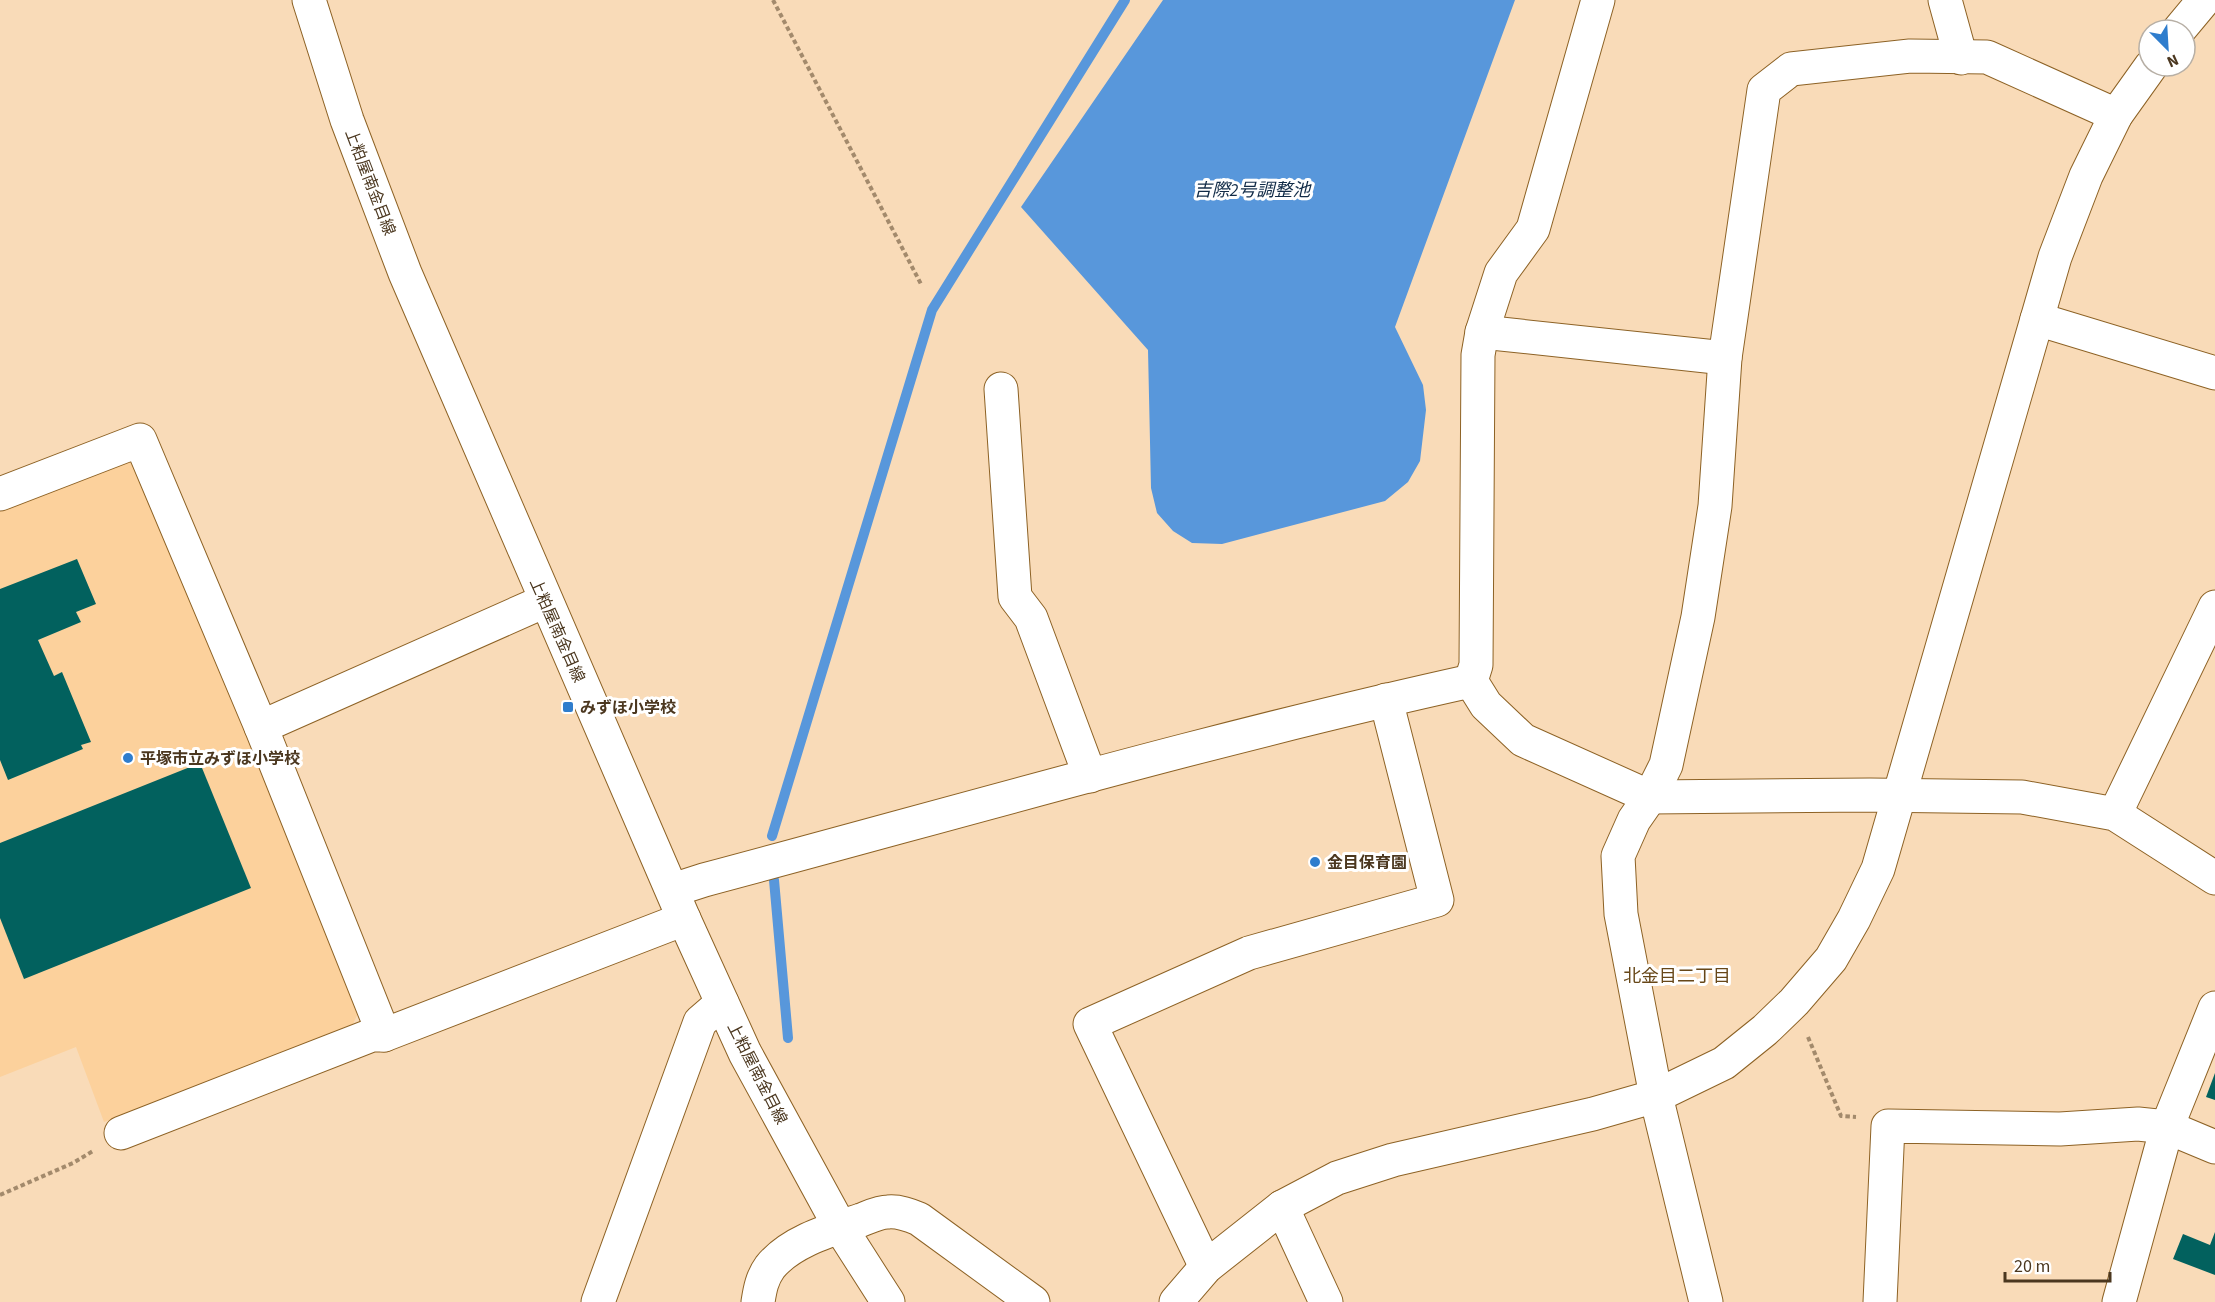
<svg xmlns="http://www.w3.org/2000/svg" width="2215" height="1302" viewBox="0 0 2215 1302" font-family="'Source Sans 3','Noto Sans JP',sans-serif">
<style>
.built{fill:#fcd19c}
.water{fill:#5897db}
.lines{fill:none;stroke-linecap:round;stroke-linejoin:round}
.stream{stroke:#5897db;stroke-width:10}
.building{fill:#02615e}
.minor-casing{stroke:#8d6225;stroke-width:35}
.major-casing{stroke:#8d6225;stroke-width:35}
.path{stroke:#a38a6c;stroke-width:4;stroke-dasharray:4.5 3;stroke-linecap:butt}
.minor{stroke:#fff;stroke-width:33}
.major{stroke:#fff;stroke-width:33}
.poi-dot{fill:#2f7dcd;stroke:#fff;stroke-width:2}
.labels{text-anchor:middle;stroke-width:6;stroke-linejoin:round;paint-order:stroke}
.street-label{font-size:16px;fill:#4b371f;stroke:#fff}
.poi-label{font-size:16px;font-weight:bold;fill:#4b371f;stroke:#fff;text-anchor:start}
.water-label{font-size:18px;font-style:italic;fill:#112b47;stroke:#fff}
.neighbourhood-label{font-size:18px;fill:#674718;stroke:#fff}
</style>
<rect width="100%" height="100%" fill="#f9dbb8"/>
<!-- built -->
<path class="built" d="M 123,457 L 137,463 L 359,1011 L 353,1024 L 104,1122 L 76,1047 L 0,1077 L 0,505 Z"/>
<!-- water -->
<path class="water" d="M 1163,0 L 1515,0 L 1395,327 L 1423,385 L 1426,410 L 1420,461 L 1408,482 L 1385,501 L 1222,544 L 1192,543 L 1173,531 L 1157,513 L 1151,488 L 1148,350 L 1021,207 Z"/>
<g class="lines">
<!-- stream -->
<g class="stream">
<path d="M 772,836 L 932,310 L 1125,0"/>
<path d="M 774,880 L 788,1038"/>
</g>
</g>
<!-- building -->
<g class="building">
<path d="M 77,559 L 96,604 L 76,612 L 81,622 L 38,640 L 54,676 L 62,672 L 91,742 L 81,745 L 83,749 L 8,780 L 0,760 L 0,589 Z"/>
<path d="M 200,763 L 251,888 L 24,979 L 0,918 L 0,843 Z"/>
<path d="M 2215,1073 L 2215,1100 L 2206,1097 Z"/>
<path d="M 2215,1232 L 2215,1275 L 2173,1259 L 2183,1234 L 2210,1245 Z"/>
</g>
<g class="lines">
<defs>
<g id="minor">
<path d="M 1598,0 L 1533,229 L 1501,273 L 1482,332 L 1478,355 L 1476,665 L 1471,681 L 1486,705 L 1523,740 L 1650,797 L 1870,795 L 2022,797 L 2115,814 L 2215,878"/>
<path d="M 1945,0 L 1961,58"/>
<path d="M 2179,30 L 2204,0"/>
<path d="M 2037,319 L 2215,373"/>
<path d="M 1482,332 L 1725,358"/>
<path d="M 1001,389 L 1015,597 L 1031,618 L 1090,776"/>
<path d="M 0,494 L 140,440 L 261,727 L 384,1035"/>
<path d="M 261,727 L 545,601"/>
<path d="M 2115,814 L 2215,607"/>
<path d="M 673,890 L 704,880 C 959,812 1213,738 1471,681"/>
<path d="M 121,1133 L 372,1035 L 384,1035 L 684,919"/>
<path d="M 1282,1207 L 1326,1302"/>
<path d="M 1206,1267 L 1090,1024 L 1249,953 L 1437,900 L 1386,700"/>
<path d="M 598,1302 L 700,1022 L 722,1003"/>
<path d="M 758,1302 C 760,1289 762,1278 770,1267 C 791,1241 831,1230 861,1220 C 869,1217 879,1212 888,1212 C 899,1211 909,1215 919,1219 L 1033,1302"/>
<path d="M 1176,1302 L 1206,1267 L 1282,1207 L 1337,1178 L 1393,1160 L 1593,1114 L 1656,1096 L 1724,1063 L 1765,1030 L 1794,1002 L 1831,959 L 1854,919 L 1878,869 L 2055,257 L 2086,176 L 2116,115 L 2151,66"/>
<path d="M 1706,1302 L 1656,1096 L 1621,914 L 1618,856 L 1634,820 L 1650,797 L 1666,765 L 1698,617 L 1715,506 L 1725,358 L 1764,90 L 1791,69 L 1910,56 L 1987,57 L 2116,115"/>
<path d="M 1880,1302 L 1888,1126 L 2060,1129 L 2138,1124 L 2167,1127 L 2215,1147"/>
<path d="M 2119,1302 L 2167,1127 L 2215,1008"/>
</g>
<path id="major" d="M 309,0 L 347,120 L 405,273 L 684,919 L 745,1053 L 840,1227 L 888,1302"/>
</defs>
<!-- minor casing -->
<use href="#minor" class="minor-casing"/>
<!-- major casing -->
<use href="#major" class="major-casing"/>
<!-- path -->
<g class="path">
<path d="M 773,0 L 922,286"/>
<path d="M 1808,1037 L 1841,1116 L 1856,1117"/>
<path d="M 0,1195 L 73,1163 L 93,1151"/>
</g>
<!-- minor -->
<use href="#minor" class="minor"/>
<!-- major -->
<use href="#major" class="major"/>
</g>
<!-- markers -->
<g class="poi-dot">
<rect x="562" y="701" width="12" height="12" rx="3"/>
<circle cx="128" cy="758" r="6"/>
<circle cx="1315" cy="862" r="6"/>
</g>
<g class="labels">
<!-- street labels -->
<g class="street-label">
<text transform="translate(371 182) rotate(69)" y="6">上粕屋南金目線</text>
<text transform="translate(558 630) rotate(66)" y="6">上粕屋南金目線</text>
<text transform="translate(758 1073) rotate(63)" y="6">上粕屋南金目線</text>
</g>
<!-- poi labels -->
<g class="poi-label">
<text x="580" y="713">みずほ小学校</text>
<text x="140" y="764">平塚市立みずほ小学校</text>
<text x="1327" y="868">金目保育園</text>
</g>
<!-- water labels -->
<g class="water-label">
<text x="1252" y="196">吉際2号調整池</text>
</g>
<!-- neighbourhood labels -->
<g class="neighbourhood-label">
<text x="1677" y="982">北金目二丁目</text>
</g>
</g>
<!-- north arrow -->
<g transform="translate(2167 48) rotate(156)"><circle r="28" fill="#ffffff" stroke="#b7afa5" stroke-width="1.5"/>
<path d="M0-4.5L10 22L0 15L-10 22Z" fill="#2f7dcd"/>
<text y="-9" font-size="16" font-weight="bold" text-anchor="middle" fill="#4b371f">N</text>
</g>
<!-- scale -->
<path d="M2005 1272v9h105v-9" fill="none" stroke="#4b371f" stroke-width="3"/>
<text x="2014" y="1272" font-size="18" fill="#4b371f" stroke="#ffffff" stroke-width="4.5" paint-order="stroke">20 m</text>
</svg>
